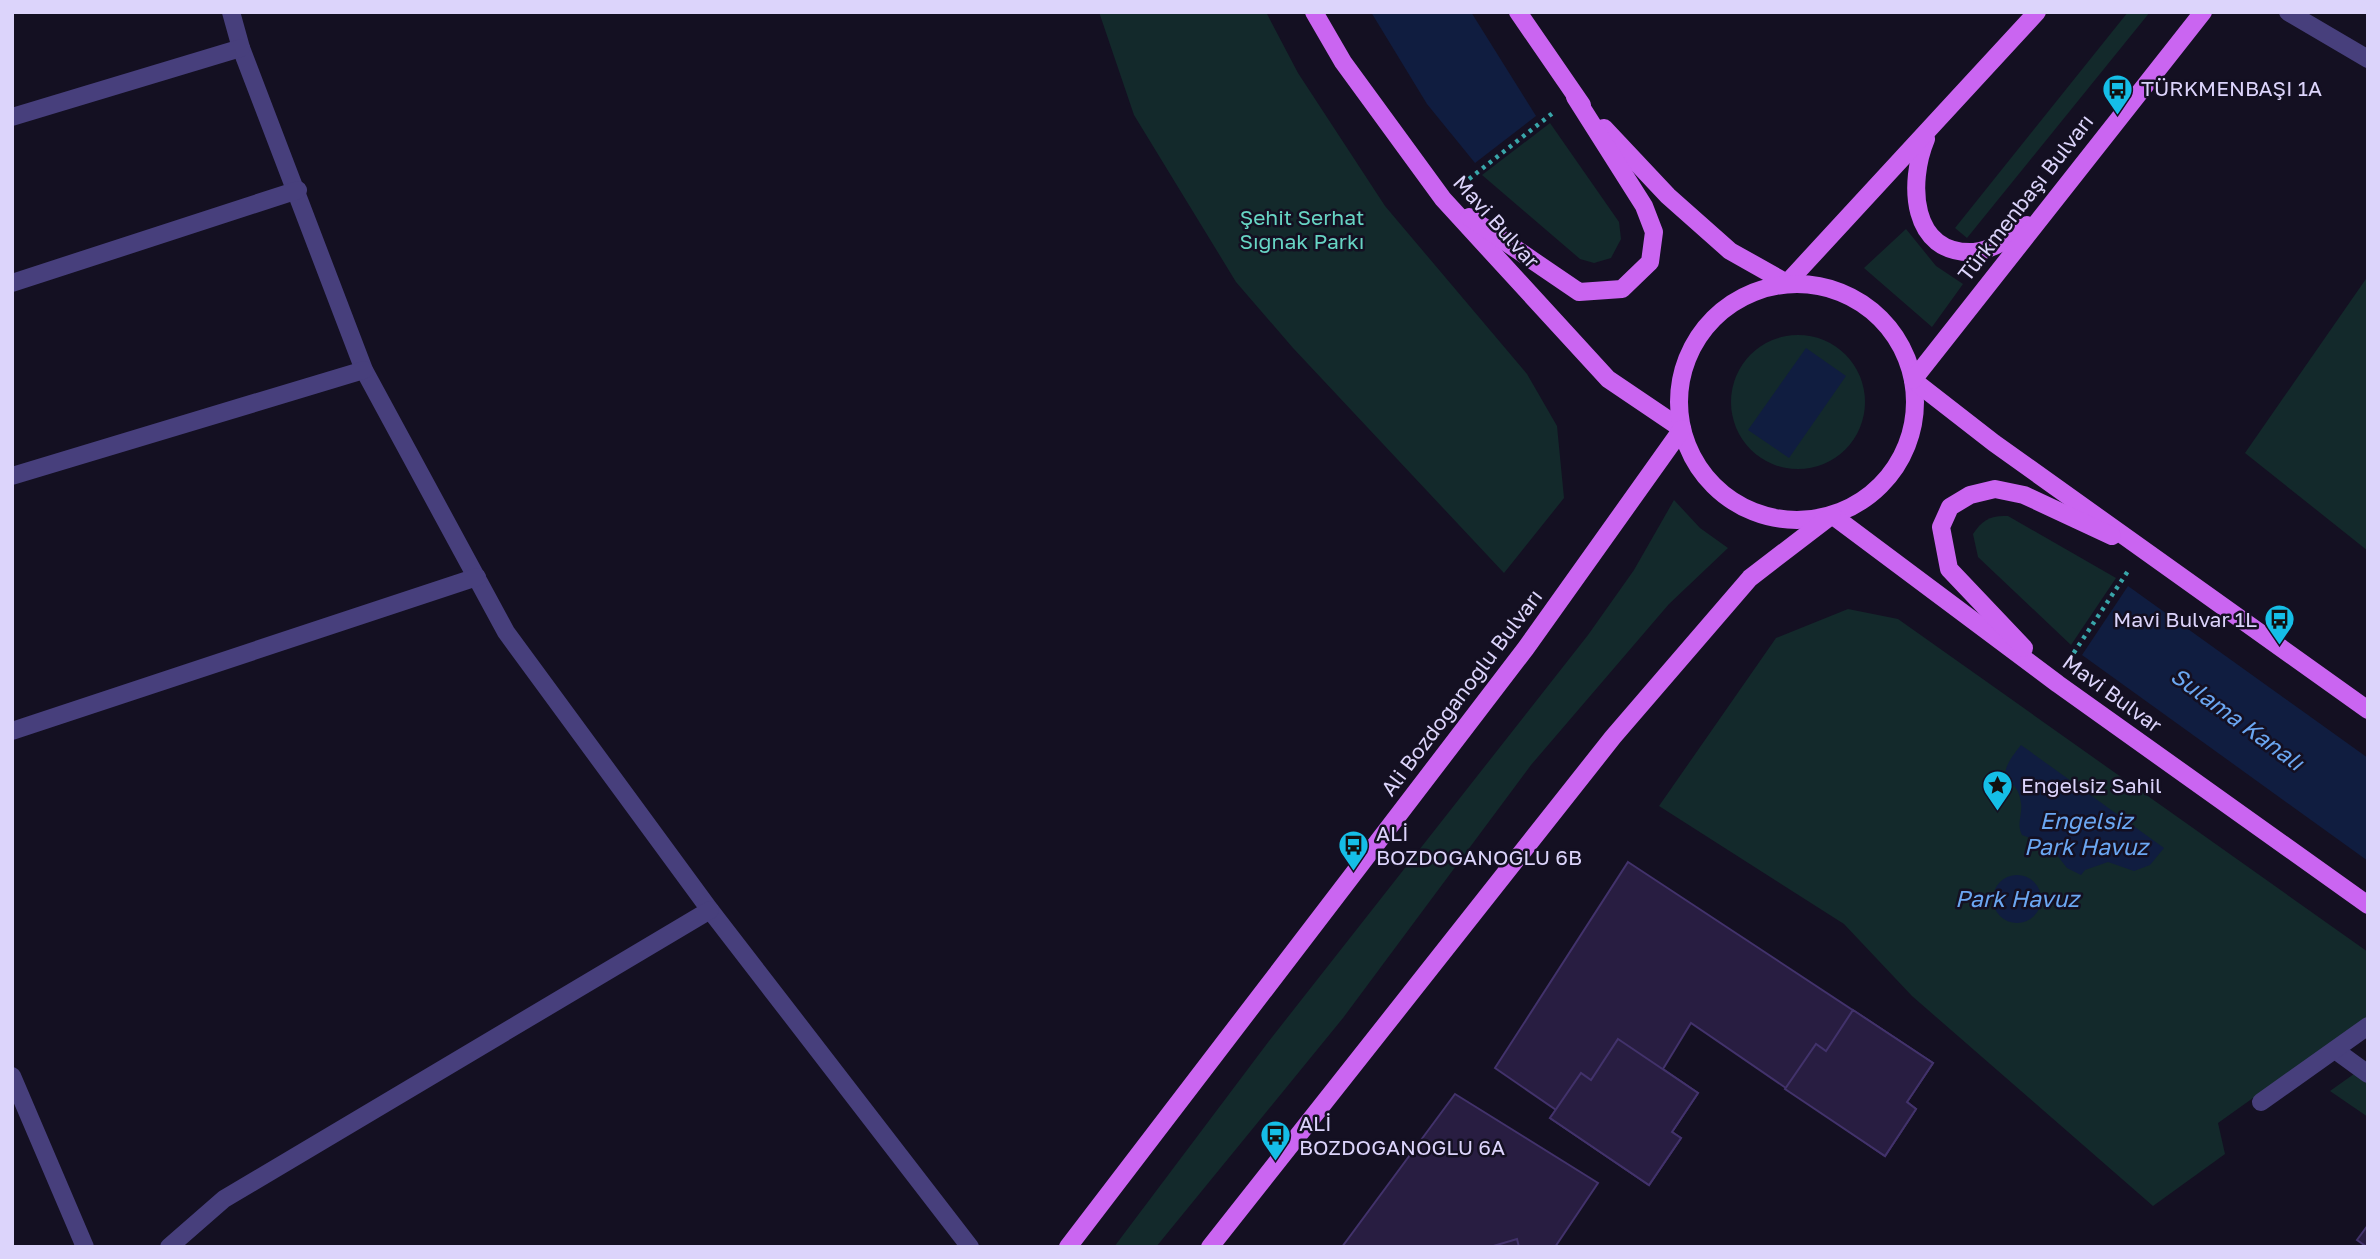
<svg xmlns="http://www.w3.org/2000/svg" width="2380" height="1259" viewBox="0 0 2380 1259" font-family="'Golos Text',sans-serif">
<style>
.green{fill:#13292b}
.water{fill:#101d40}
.building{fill:#281d41;stroke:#42326b;stroke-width:2}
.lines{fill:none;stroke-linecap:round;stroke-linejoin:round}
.path{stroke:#39a6aa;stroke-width:4.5;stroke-dasharray:3.5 5;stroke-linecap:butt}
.minor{stroke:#473f7c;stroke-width:18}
.major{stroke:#ca65f1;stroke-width:18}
.labels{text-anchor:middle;stroke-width:5;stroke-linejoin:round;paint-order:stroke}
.poi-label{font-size:21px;fill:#dcd4fb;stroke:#141022;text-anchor:start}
.street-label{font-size:21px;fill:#dcd4fb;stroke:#141022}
.park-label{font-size:21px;fill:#67d5c4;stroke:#141022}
.water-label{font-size:23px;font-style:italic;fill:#6ba7f2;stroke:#141022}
</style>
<rect width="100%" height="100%" fill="#141022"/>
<!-- green -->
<g class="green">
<path d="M 1099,12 L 1266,12 L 1298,73 L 1385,206 L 1527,374 L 1557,426 L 1564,498 L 1504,573 L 1293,348 L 1236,282 L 1134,115 Z"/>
<path d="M 2128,12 L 2150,12 L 1967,238 L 1955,228 Z"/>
<path d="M 1550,123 L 1619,222 L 1621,239 L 1611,258 L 1594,263 L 1580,259 L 1482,175 Z"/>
<path d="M 1906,229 L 1936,266 L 1963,284 L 1932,327 L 1864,268 Z"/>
<path d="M 2368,276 L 2368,551 L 2245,453 Z"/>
<circle cx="1798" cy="402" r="67"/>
<path d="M 1674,500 L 1700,528 L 1728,548 L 1669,604 L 1531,765 L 1343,1018 L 1156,1247 L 1114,1247 L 1269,1041 L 1588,635 L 1634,570 Z"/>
<path d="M 2008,516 L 2116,578 L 2071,645 L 1978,557 L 1973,534 C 1982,520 1991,515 2008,516 Z"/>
<path d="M 1848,609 L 1898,619 L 2368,952 L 2368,1016 L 2218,1123 L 2225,1154 L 2153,1206 L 1912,996 L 1844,924 L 1659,806 L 1776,638 Z"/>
<path d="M 2368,1064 L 2368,1117 L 2330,1091 Z"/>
</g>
<!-- water -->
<g class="water">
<path d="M 1371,12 L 1471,12 L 1536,116 L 1475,163 L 1427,104 Z"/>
<path d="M 1806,348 L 1846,376 L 1789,458 L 1748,430 Z"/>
<path d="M 2128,586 L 2368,758 L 2368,861 L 2082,655 Z"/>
<path d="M 2021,745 L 2164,848 L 2150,865 L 2134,871 L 2108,862 L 2085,870 L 2081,875 L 2067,868 L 2049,845 L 2022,835 C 2016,823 2023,814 2021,803 C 2018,773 1988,786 2021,745 Z"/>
<circle cx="2017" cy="899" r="24"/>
</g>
<!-- building -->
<g class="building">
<path d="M 1628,862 L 1933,1063 L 1907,1102 L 1916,1109 L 1885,1156 L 1691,1023 L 1663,1069 L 1698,1093 L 1672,1132 L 1681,1138 L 1649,1185 L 1550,1118 L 1556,1110 L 1495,1068 Z"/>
<path d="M 1853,1010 L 1933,1063 L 1907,1102 L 1916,1109 L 1885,1156 L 1785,1089 L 1816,1044 L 1826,1051 Z"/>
<path d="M 1618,1039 L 1698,1093 L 1672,1132 L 1681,1138 L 1649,1185 L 1550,1118 L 1581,1073 L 1591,1080 Z"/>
<path d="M 1455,1094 L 1598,1183 L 1555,1247 L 1342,1247 Z"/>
<path d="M 2368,1225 L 2368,1247 L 2367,1247 L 2357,1240 Z"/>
<path d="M 1517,1239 L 1519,1247 L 1490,1247 Z"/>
</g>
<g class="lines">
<!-- path -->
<g class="path">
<path d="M 1469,179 L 1554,112"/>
<path d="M 2069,660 L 2128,571"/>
</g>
<!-- minor -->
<g class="minor">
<path d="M 231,12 L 241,48 L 364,370 L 506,632 L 710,910 L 970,1247"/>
<path d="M 2288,12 L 2368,59"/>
<path d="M 12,117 L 241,48"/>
<path d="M 12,283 L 298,190"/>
<path d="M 12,476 L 364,370"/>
<path d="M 12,731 L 477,577"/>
<path d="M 2335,1050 L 2368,1074"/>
<path d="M 12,1076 L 85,1247"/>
<path d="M 2261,1102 L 2368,1026"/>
<path d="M 169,1247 L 224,1199 L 710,910"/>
</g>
<!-- major -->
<g class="major">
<path d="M 1314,12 L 1343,62 L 1443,199 L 1608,379 L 1682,429"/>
<path d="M 1518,12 L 1582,105"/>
<path d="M 1604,128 L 1668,196 L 1730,251 L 1787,283"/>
<path d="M 1926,139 C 1908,182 1910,255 1974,252 C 1994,250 2011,236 2027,225"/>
<path d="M 1469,217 L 1579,292 L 1622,289 L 1650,262 L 1654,232 L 1644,206 L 1575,97"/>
<path d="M 1787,283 L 2037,12"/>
<circle cx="1797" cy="402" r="118"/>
<path d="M 1913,380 L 1994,443 L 2368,710"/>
<path d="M 1913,380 L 2203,12"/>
<path d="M 1832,515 L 2058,684 L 2368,905"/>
<path d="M 2024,648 L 1949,569 L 1941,527 L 1950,507 L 1970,495 L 1995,489 L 2024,495 L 2112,536"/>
<path d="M 1068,1247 L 1526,648 L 1682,429"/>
<path d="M 1210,1247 L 1613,737 L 1750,578 L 1832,515"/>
</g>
</g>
<!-- icons -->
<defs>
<symbol id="bus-pin" viewBox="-11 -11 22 30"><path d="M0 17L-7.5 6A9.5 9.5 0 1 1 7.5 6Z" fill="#15bee7" stroke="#141022"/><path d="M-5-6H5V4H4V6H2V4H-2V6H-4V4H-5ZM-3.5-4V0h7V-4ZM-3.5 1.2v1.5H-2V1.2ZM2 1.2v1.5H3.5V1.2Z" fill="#111"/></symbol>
<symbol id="sight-pin" viewBox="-11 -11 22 30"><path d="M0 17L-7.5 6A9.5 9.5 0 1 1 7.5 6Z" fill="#15bee7" stroke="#141022"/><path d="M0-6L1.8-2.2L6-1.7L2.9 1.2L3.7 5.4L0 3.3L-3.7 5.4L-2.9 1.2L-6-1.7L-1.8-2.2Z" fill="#111"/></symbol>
</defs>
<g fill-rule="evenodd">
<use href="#bus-pin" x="2100" y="72" width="35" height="47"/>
<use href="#bus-pin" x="2262" y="602" width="35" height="47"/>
<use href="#sight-pin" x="1980" y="768" width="35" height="47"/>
<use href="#bus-pin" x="1336" y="828" width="35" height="47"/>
<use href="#bus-pin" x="1258" y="1118" width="35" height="47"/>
</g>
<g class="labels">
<!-- poi labels -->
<g class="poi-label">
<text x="2141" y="96">TÜRKMENBAŞI 1A</text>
<text x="2257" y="627" text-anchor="end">Mavi Bulvar 1L</text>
<text x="2021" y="793">Engelsiz Sahil</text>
<text x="1376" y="841">ALİ<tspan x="1376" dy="24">BOZDOĞANOĞLU 6B</tspan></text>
<text x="1299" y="1131">ALİ<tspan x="1299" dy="24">BOZDOĞANOĞLU 6A</tspan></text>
</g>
<!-- street labels -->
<g class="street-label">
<text transform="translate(2026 198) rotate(-52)" y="7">Türkmenbaşı Bulvarı</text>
<text transform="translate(1496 222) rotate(48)" y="7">Mavi Bulvar</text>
<text transform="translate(1462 693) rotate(-53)" y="7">Ali Bozdoğanoğlu Bulvarı</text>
<text transform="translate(2112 694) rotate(36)" y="7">Mavi Bulvar</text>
</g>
<!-- park labels -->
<g class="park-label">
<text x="1302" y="225">Şehit Serhat<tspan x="1302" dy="24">Sığnak Parkı</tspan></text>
</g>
<!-- water labels -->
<g class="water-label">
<text transform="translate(2237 719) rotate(36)" y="8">Sulama Kanalı</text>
<text x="2086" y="829">Engelsiz<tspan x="2086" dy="26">Park Havuz</tspan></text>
<text x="2017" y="907">Park Havuz</text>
</g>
</g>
<!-- border -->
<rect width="2380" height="1259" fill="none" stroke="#dcd4fb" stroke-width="28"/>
</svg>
